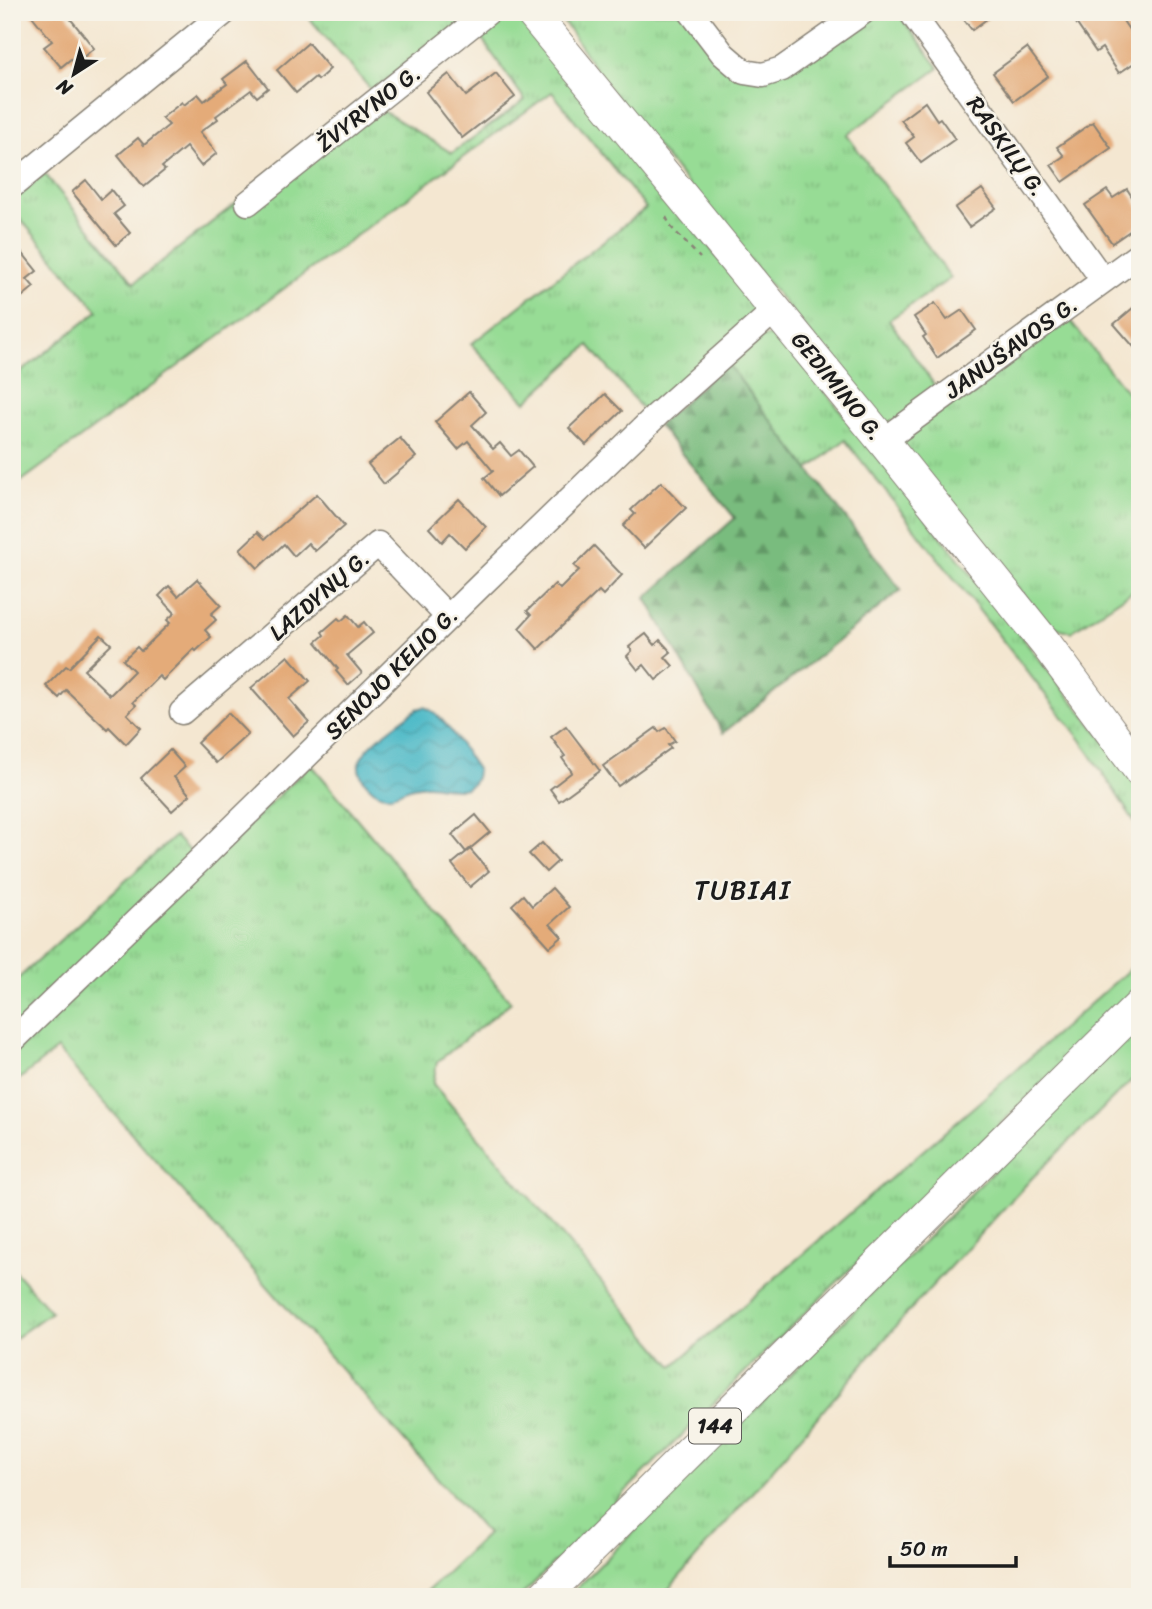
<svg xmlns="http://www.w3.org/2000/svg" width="1152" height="1609" viewBox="0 0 1152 1609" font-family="Sriracha,sans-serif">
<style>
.grass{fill:url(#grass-tufts);stroke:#5a7c58;stroke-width:2}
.forest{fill:url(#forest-firs);stroke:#4a6c4d;stroke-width:2}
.water{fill:url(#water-waves);stroke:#346a72;stroke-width:2}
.building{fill:#e4ab79}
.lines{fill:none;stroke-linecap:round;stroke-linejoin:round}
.minor-casing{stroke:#888276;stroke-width:27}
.major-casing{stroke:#888276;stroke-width:34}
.path{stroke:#888276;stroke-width:2.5;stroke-dasharray:5 5;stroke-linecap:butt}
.minor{stroke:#fff;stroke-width:24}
.major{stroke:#fff;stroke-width:32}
.labels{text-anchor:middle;stroke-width:5;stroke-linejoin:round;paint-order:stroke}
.shield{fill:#f7f3e8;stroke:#5e5c59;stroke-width:2}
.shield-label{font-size:21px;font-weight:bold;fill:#1c1c1c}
.street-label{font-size:23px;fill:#1c1c1c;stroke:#f7f3e8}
.quarter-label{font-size:26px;letter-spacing:2px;fill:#1c1c1c;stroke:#f7f3e8}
</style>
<defs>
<pattern id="grass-tufts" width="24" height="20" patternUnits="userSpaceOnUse" patternTransform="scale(1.75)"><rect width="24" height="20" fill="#97dc95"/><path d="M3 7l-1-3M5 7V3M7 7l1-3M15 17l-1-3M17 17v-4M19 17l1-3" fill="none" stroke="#82bc80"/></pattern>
<pattern id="forest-firs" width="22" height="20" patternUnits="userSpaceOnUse" patternTransform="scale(1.75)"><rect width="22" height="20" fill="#79bc7e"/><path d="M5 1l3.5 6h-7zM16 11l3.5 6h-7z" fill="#629866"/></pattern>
<pattern id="water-waves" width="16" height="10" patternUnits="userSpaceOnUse" patternTransform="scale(1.75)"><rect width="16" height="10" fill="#4cb9c7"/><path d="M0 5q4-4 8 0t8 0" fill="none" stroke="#429eaa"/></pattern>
</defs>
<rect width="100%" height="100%" fill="#f7f3e8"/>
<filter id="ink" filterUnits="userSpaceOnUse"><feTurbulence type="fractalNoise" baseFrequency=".0143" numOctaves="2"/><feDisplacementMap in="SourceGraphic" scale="14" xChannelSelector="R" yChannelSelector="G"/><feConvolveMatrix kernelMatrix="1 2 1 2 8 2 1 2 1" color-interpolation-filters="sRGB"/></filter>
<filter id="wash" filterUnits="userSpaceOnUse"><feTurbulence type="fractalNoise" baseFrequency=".00686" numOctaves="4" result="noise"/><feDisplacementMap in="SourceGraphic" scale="28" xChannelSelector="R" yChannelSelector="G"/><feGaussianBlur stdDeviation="1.57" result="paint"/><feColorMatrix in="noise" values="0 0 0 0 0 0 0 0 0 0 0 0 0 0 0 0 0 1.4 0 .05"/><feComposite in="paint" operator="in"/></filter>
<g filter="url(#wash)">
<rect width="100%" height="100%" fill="#f4e7d1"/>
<!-- grass -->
<g class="grass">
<path d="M 304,12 L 529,12 L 755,306 L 750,322 L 648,416 L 589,345 L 526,402 L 471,344 L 646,208 L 552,92 L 12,488 L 12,379 L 98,311 L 12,209 L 12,200 L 45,174 L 134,283 L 367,101 L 452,153 L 525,100 L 469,21 L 372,91 Z"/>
<path d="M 555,12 L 691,12 L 763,75 L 863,12 L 897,12 L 939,68 L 847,135 L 951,278 L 889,320 L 947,403 L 1069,319 L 1140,409 L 1140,586 L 1071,632 L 1048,625 L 604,82 L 569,29 Z"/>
<path d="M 768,336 L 783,339 L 1140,785 L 1140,830 L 1081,740 L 845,440 L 808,470 L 727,363 L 762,337 Z"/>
<path d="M 311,764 L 511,1002 L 437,1062 L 433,1084 L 673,1366 L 984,1098 L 1140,960 L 1140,984 L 1088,1039 L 769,1348 L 520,1597 L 421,1597 L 487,1534 L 57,1049 L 12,1085 L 12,1055 Z"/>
<path d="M 175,836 L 193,855 L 12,1030 L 12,984 Z"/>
<path d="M 1140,1023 L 1140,1072 L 1033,1177 L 909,1311 L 662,1597 L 568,1597 L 944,1221 Z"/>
<path d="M 12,1268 L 51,1312 L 12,1340 Z"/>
</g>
<!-- forest -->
<path class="forest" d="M 727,363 L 901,590 L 723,733 L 646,598 L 735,518 L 658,425 Z"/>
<!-- water -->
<path class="water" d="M 424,707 C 444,713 464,752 477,769 C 477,776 475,784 468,787 C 458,793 439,784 426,785 C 421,786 415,786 410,788 C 402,790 393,797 385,795 C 377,794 372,789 367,784 C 362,779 358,771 359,764 C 363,745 402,721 417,709 Z"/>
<g id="blocks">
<!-- building -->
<g class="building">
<path d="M 29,12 L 65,12 L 94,48 L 75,64 L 71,59 L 61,67 L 44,47 L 52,41 Z"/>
<path d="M 958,12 L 996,12 L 972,30 Z"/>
<path d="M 1085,12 L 1117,12 L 1140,46 L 1140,59 L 1119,73 L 1102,48 L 1096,52 L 1074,20 Z"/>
<path d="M 308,43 L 330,69 L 318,80 L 315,77 L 296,93 L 277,70 Z"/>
<path d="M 1027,48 L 1048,76 L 1014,101 L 993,73 Z"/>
<path d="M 247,61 L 268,88 L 257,97 L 251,90 L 216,116 L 218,119 L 200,132 L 217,153 L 201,166 L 186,147 L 162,167 L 165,170 L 144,187 L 118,155 L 138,138 L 144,145 L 169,125 L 162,118 L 182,102 L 184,105 L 198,94 L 204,101 L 227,84 L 223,79 Z"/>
<path d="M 496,73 L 515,97 L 462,138 L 426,92 L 449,74 L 466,96 Z"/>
<path d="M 925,102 L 937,120 L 940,118 L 955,139 L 921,163 L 906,143 L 914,137 L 901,120 Z"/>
<path d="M 1093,122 L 1111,148 L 1063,182 L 1051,165 L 1064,156 L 1057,147 Z"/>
<path d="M 86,180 L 101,199 L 111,190 L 124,206 L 114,214 L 130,233 L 116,245 L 72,192 Z"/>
<path d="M 982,189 L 996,208 L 969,227 L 955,208 Z"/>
<path d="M 1127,189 L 1140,209 L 1140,224 L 1112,243 L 1085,205 L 1107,190 L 1113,198 Z"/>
<path d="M 12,240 L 37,271 L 27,279 L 34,287 L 12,305 Z"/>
<path d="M 1140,302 L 1140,354 L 1114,324 Z"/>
<path d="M 935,303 L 947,320 L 962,310 L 976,330 L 937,358 L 923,337 L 926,335 L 914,317 Z"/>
<path d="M 469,392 L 486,412 L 472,425 L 493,449 L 500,443 L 511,456 L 519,450 L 533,467 L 499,496 L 484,478 L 493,471 L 468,441 L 458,449 L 435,422 Z"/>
<path d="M 605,394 L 622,411 L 586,445 L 569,428 Z"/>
<path d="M 400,438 L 416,457 L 384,484 L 368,464 Z"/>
<path d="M 661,482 L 686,508 L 644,548 L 623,526 L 635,514 L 631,510 Z"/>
<path d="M 317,494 L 344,526 L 315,551 L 308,543 L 294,556 L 284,544 L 258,568 L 240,549 L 258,532 L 265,539 Z"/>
<path d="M 459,499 L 486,527 L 465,548 L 450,533 L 442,542 L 429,528 Z"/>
<path d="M 594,546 L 622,575 L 603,595 L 599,591 L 538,649 L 519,628 L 531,615 L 527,611 L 555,584 L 560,589 L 579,570 L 574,566 Z"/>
<path d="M 197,579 L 221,605 L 211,614 L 216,620 L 205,630 L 211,637 L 196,651 L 194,649 L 163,680 L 159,676 L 133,702 L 136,705 L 127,714 L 141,728 L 126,744 L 109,727 L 107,729 L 66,690 L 59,698 L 46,686 L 66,666 L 69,668 L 101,635 L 111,644 L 84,670 L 110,695 L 134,671 L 123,660 L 137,647 L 141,651 L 170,623 L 167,620 L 175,613 L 159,596 L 169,586 L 178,596 Z"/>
<path d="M 348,615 L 358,627 L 364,622 L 373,633 L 347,655 L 362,673 L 348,685 L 336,671 L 338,669 L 316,642 L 324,635 L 322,632 L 338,618 L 341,621 Z"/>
<path d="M 646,634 L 655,645 L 660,640 L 671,652 L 665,657 L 673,666 L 656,680 L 644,665 L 638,670 L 627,656 L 632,651 L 629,647 Z"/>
<path d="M 288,656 L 310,681 L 289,699 L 309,722 L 293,736 L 251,688 Z"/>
<path d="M 228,713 L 248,734 L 216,763 L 197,743 Z"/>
<path d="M 566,726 L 600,771 L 559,801 L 550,789 L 572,772 L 562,758 L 565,756 L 551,737 Z"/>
<path d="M 656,728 L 659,732 L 666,728 L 675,741 L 668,745 L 671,748 L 618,786 L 603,766 Z"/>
<path d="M 170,750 L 185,767 L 174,777 L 190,795 L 172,811 L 141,778 Z"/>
<path d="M 476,815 L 490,832 L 466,852 L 452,835 Z"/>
<path d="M 542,843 L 558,861 L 546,872 L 529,854 Z"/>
<path d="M 470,849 L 489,871 L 470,887 L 452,864 Z"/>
<path d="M 552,888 L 569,907 L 550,924 L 562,937 L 550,947 L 512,905 L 523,895 L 532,906 Z"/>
</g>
</g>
</g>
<g filter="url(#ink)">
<use href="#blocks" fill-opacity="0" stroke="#888276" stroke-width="2"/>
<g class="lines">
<defs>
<g id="minor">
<path d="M 691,12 L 723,54 L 744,72 L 763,75 L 782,69 L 863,12"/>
<path d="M 911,12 L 1103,280"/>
<path d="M 12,186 L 225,12"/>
<path d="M 248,203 L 488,12"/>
<path d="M 883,441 L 1140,254"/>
<path d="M 182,712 L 378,544 L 448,617"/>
<path d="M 12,1041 L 203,857 L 480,586 L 658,414 L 775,310"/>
</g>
<g id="major">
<path d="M 531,12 L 883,441 L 1046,644 L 1140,771"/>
<path d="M 543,1597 L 1140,1005"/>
</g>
</defs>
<!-- minor casing -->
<use href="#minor" class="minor-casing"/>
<!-- major casing -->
<use href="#major" class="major-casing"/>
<!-- path -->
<path class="path" d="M 666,217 L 671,227 L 700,258"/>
<!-- minor -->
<use href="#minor" class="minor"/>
<!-- major -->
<use href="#major" class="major"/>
</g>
</g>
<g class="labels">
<!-- shield labels -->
<rect class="shield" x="689" y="1408.5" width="52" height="35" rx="5"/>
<g class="shield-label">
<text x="715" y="1433">144</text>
</g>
<!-- street labels -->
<g class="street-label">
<text transform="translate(368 108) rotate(-38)" y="8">ŽVYRYNO G.</text>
<text transform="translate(1007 146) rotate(54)" y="8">RASKILŲ G.</text>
<text transform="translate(1011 347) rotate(-36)" y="8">JANUŠAVOS G.</text>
<text transform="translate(838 386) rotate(51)" y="8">GEDIMINO G.</text>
<text transform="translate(319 595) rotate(-41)" y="8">LAZDYNŲ G.</text>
<text transform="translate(391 673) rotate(-45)" y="8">SENOJO KELIO G.</text>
</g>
<!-- quarter labels -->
<g class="quarter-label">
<text x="743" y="899">TUBIAI</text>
</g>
</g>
<!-- margin -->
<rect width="1152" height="1609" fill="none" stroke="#f7f3e8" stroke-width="42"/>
<!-- north arrow -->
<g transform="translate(74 74) rotate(216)" stroke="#f7f3e8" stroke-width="5" paint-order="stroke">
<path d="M0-5L12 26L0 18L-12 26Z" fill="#1c1c1c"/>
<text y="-10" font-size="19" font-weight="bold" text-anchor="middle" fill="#1c1c1c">N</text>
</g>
<!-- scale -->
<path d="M890 1556v10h126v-10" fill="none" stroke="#1c1c1c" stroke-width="3.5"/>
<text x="900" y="1556" font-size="21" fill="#1c1c1c" stroke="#f7f3e8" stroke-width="5" paint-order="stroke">50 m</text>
</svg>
